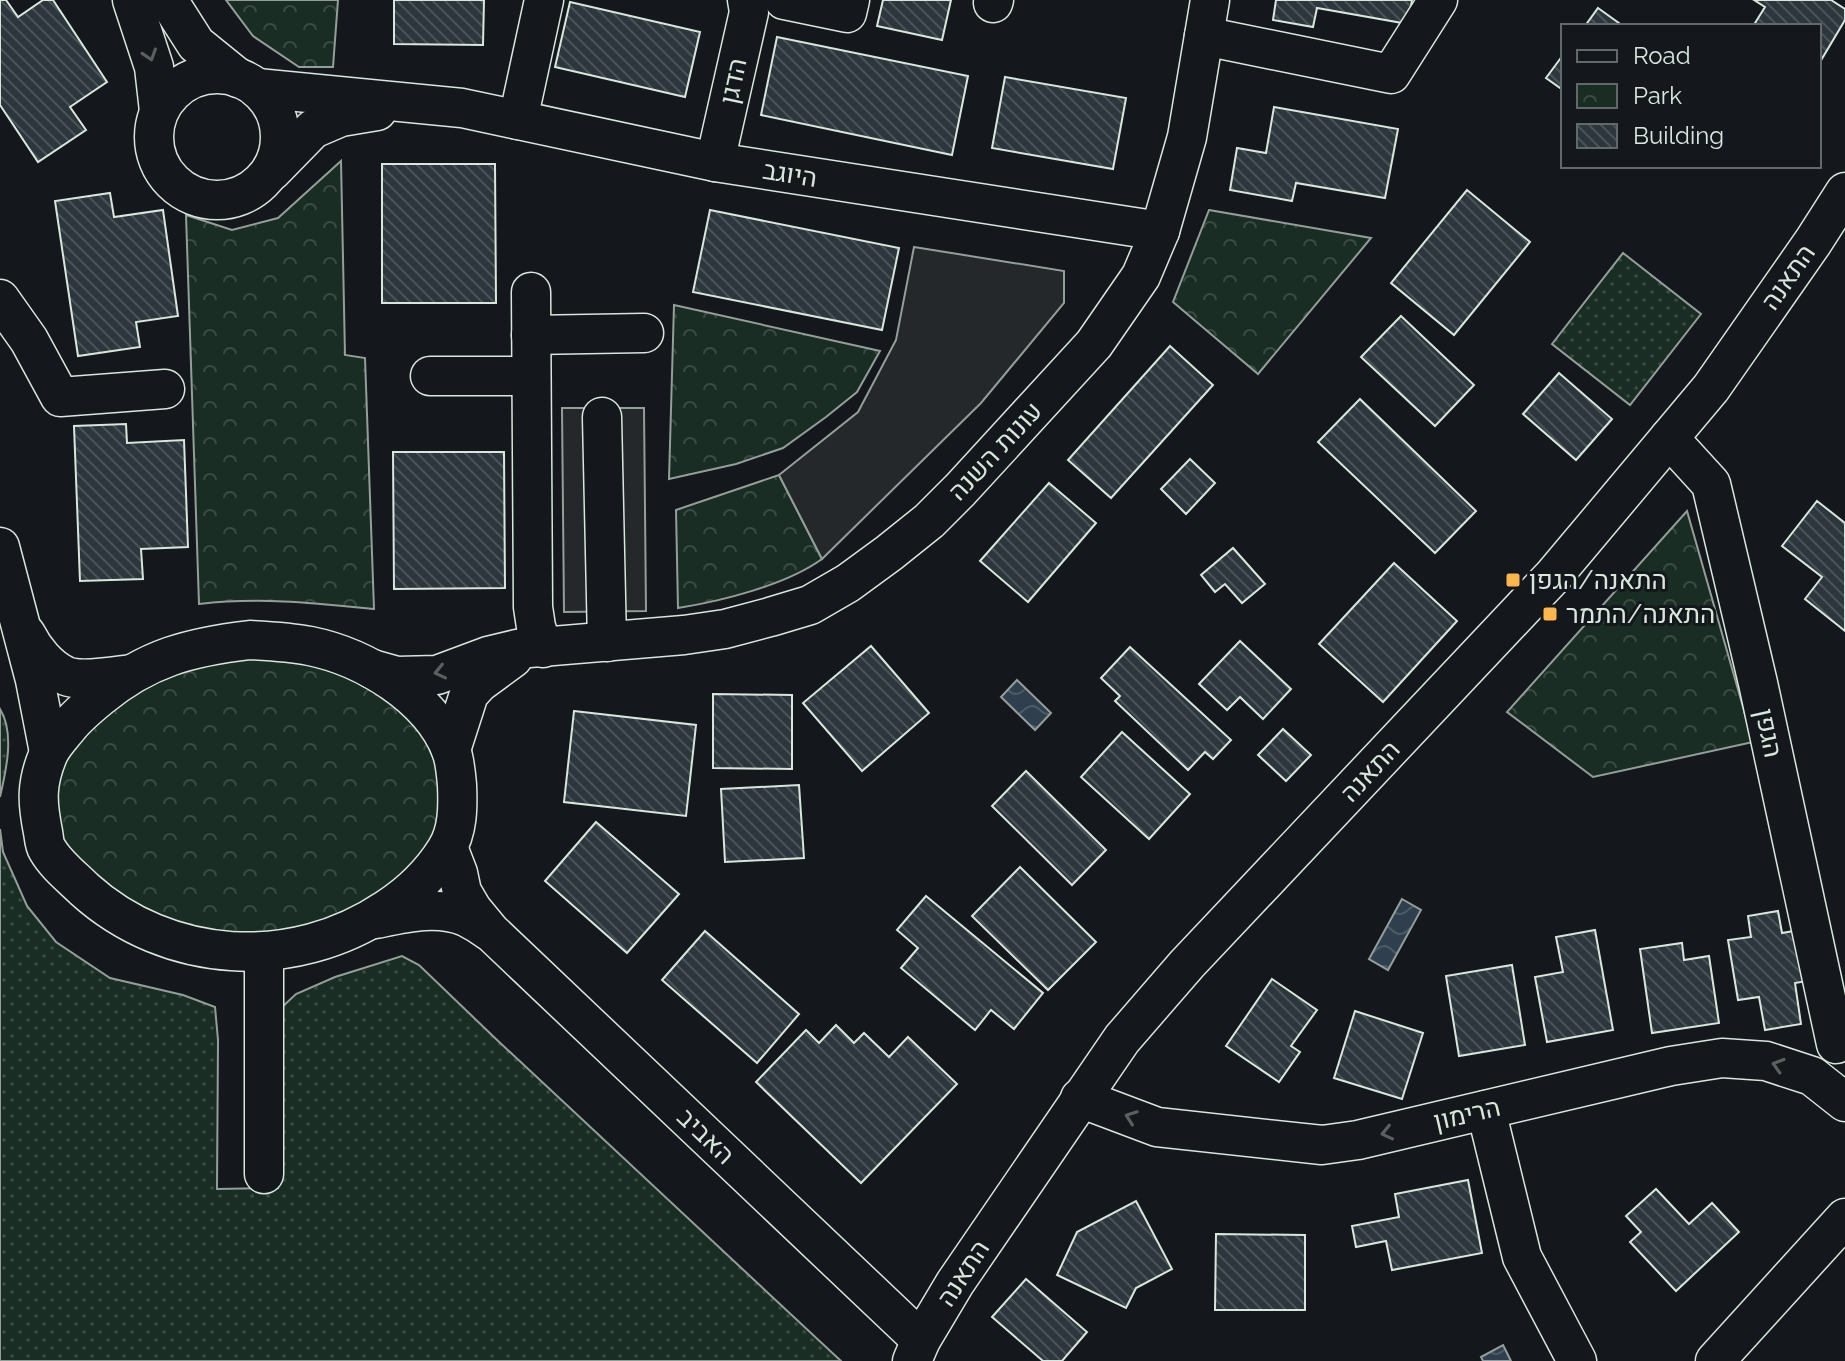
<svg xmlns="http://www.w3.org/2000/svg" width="1845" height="1361" viewBox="0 0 1845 1361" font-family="Raleway,Heebo,sans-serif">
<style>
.grass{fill:url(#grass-dots);stroke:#939e99;stroke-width:2}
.park{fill:url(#park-crowns);stroke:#939e99;stroke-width:2}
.parking{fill:#24282b;stroke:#939e99;stroke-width:2}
.water{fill:url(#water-waves);stroke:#939e99;stroke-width:2}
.building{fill:url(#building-back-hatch);stroke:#d8e6dc;stroke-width:2}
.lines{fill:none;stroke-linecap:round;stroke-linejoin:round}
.minor-casing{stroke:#d8e6dc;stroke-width:41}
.minor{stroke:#14181c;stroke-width:38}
.oneway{stroke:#59605f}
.poi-dot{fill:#ffb74d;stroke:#14181c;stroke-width:3}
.labels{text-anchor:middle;stroke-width:6;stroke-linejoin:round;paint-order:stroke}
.street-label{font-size:26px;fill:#d8e6dc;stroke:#14181c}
.poi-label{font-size:26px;fill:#d8e6dc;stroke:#14181c;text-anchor:start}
</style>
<defs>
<pattern id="grass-dots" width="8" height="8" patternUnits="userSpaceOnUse" patternTransform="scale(2)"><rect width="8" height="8" fill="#1a2d24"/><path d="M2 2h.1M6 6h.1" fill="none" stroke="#3b4b43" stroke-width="1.8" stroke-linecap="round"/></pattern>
<pattern id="park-crowns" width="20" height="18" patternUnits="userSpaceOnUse" patternTransform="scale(2)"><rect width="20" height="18" fill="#1a2d24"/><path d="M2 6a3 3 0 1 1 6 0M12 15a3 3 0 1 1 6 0" fill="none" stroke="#3b4b43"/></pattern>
<pattern id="water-waves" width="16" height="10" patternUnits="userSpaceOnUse" patternTransform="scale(2)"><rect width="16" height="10" fill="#2f3f4d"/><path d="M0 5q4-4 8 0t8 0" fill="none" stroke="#4c5b66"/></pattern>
<pattern id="building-back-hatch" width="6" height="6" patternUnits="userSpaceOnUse" patternTransform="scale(2)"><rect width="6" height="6" fill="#2c363c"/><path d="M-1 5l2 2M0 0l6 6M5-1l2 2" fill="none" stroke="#4a5358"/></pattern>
</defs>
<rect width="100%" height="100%" fill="#14181c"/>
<!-- grass -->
<g class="grass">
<path d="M 1623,253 L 1701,314 L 1630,405 L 1552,344 Z"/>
<path d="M 0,709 C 15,733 6,771 0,797 Z"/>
<path d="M 0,829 L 3,852 L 27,906 L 56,942 L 110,978 L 183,995 L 215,1007 L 218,1040 L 217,1189 L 278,1188 L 280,1009 L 296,994 L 335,977 L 402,956 L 419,965 L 496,1039 L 841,1361 L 0,1361 Z"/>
</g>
<!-- park -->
<g class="park">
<path d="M 226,0 L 338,0 L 333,67 L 299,67 L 253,36 Z"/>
<path d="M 341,161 L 345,355 L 365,358 L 374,609 C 314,603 260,597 199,604 L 186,215 L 232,230 L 278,218 Z"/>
<path d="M 1209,210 L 1371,238 L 1258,374 L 1173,302 Z"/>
<path d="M 674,305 L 880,351 L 857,392 L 826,417 L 783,448 L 736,464 L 669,479 Z"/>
<path d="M 779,475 L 822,559 C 786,585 722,601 678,608 L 676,510 Z"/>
<path d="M 1687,511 L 1753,742 L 1593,777 L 1507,712 Z"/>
<path d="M 217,657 L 310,660 L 392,698 L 438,754 L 442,780 L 436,841 L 415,869 L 363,908 L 263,938 L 168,925 L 107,892 L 59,842 L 53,783 L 61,758 L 127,693 Z"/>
</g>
<!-- parking -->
<g class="parking">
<path d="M 914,247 L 1064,271 L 1064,303 L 981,403 L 822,559 L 779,475 L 858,412 L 896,340 Z"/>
<path d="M 562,408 L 644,408 L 646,611 L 564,612 Z"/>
</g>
<!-- water -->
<g class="water">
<path d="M 1017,680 L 1051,713 L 1035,730 L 1001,697 Z"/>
<path d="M 1402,899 L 1421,910 L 1388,970 L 1369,959 Z"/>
<path d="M 1503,1345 L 1511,1361 L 1483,1361 L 1481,1357 Z"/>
</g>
<!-- building -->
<g class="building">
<path d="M 0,0 L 6,0 L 18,17 L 43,0 L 53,0 L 107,82 L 70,107 L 86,130 L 38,162 L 0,105 Z"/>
<path d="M 394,0 L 484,0 L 483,45 L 394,44 Z"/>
<path d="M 883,0 L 951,0 L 942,40 L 877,26 Z"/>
<path d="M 1276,0 L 1412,0 L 1408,24 L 1317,8 L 1313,27 L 1273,20 Z"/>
<path d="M 1754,0 L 1831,0 L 1845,9 L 1845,20 L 1820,62 L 1819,26 L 1761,26 L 1755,23 L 1765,7 Z"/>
<path d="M 570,2 L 700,32 L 685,97 L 555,67 Z"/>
<path d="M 1598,8 L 1623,26 L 1585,26 Z"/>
<path d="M 777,37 L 968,76 L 952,155 L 761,115 Z"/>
<path d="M 1563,55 L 1563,90 L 1546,78 Z"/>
<path d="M 1005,77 L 1126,98 L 1113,169 L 992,148 Z"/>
<path d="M 1274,107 L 1398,129 L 1385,198 L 1296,183 L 1292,201 L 1230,190 L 1237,148 L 1266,153 Z"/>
<path d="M 382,164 L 495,164 L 496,303 L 382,303 Z"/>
<path d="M 1467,190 L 1530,242 L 1454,335 L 1391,283 Z"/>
<path d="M 110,193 L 114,217 L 163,210 L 178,316 L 136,322 L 140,347 L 78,356 L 55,201 Z"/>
<path d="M 710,210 L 899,248 L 882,330 L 693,292 Z"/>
<path d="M 1401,316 L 1474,385 L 1435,426 L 1361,357 Z"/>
<path d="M 1170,346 L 1213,385 L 1111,498 L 1068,460 Z"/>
<path d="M 1559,373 L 1612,419 L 1576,460 L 1523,414 Z"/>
<path d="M 1360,399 L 1476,511 L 1435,553 L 1318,442 Z"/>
<path d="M 126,424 L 127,443 L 184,440 L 188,547 L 141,549 L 143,579 L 80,581 L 74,426 Z"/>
<path d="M 393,452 L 504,452 L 505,588 L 394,589 Z"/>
<path d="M 1190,459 L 1215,483 L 1186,514 L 1161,489 Z"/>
<path d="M 1049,483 L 1096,523 L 1028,602 L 980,561 Z"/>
<path d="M 1817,501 L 1845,523 L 1845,631 L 1805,599 L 1822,577 L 1782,546 Z"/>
<path d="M 1233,548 L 1265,584 L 1242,603 L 1225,584 L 1215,592 L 1201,575 Z"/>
<path d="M 1394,563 L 1457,621 L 1383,702 L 1319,644 Z"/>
<path d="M 1240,641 L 1291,689 L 1263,719 L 1240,697 L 1227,710 L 1199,684 Z"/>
<path d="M 871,646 L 929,713 L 862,771 L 803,703 Z"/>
<path d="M 1130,647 L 1231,740 L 1213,759 L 1205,752 L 1188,770 L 1115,701 L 1120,696 L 1101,678 Z"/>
<path d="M 713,694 L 792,695 L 792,769 L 713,768 Z"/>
<path d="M 574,711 L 696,725 L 686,816 L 564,802 Z"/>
<path d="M 1283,729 L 1311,755 L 1286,781 L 1258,755 Z"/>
<path d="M 1122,732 L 1190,794 L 1149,839 L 1081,777 Z"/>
<path d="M 1026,771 L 1106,850 L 1072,885 L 992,806 Z"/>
<path d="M 799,785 L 804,858 L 725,862 L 721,789 Z"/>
<path d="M 596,822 L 679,894 L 627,953 L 545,881 Z"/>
<path d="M 1020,867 L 1096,942 L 1048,990 L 972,916 Z"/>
<path d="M 926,896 L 1043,993 L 1014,1029 L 991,1010 L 975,1030 L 901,968 L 918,948 L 897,930 Z"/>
<path d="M 1778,911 L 1782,933 L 1805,929 L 1813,980 L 1795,983 L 1801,1024 L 1765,1030 L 1759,997 L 1738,1000 L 1728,940 L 1751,937 L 1748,916 Z"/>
<path d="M 1595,930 L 1613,1030 L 1547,1042 L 1535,977 L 1563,972 L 1556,937 Z"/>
<path d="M 705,931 L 799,1014 L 757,1063 L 662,980 Z"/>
<path d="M 1682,943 L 1684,960 L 1709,956 L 1719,1023 L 1652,1033 L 1640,949 Z"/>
<path d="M 1512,965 L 1525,1045 L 1459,1056 L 1446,976 Z"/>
<path d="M 1272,979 L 1317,1010 L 1291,1046 L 1300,1052 L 1279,1082 L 1226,1046 Z"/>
<path d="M 1355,1011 L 1423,1033 L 1402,1099 L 1334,1078 Z"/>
<path d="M 836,1025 L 854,1043 L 864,1033 L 889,1057 L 908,1037 L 957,1084 L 861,1183 L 756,1082 L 806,1030 L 819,1043 Z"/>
<path d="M 1468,1180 L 1482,1253 L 1392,1270 L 1386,1241 L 1356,1247 L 1352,1226 L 1399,1217 L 1395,1194 Z"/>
<path d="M 1656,1189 L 1689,1224 L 1712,1203 L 1739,1232 L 1676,1291 L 1630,1242 L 1641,1232 L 1626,1216 Z"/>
<path d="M 1136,1201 L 1172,1269 L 1136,1288 L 1126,1308 L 1057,1275 L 1077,1232 Z"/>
<path d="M 1216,1234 L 1305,1235 L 1305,1310 L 1215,1310 Z"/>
<path d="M 1026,1279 L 1087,1332 L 1062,1361 L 1043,1361 L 992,1317 Z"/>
</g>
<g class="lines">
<defs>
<g id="minor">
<path d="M 132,0 L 154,67 L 159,111"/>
<path d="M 168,0 L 196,44 L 238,78"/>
<path d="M 784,0 L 847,13 L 850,0"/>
<path d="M 993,3 L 994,0"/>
<path d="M 1204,36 L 1391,74 L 1438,0"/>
<circle cx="217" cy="137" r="63"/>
<path d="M 257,88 L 462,108 L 715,162 L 1160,231"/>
<path d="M 518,120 L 544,0"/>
<path d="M 715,162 L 749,12 L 747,0"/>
<path d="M 272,171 L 313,129 L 341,117 L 377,111"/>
<path d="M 531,292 L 533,607 L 536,627 L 543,648"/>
<path d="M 0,299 L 29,340 L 60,397 L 165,389"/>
<path d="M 531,335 L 644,333"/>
<path d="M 430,376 L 531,376"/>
<path d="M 602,417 L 607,642"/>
<path d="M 1669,438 L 1711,484 L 1758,683 L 1836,1044"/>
<path d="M 0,547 L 35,680 L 49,752"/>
<path d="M 26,634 C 34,650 48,668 66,676 C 81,682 115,676 131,674"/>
<path d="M 250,640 C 270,641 290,642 310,646 C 364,657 430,696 451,750 C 455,760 456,774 457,785 C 458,807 458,831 446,850 C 431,874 410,894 387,909 C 293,972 168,965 84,889 C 72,877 56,865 47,849 C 44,844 44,837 43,832 C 37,802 36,784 48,755 C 52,745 62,735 69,726 C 78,715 89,706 100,697 C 147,658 190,647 250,640 Z"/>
<path d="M 372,669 L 397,676 L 437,675 L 488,656 L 517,649 L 684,635 L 725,629 L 770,617 L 810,605 L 848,583 L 889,553 L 929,521 L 960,490 L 1094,344 L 1141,276 L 1160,231 L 1187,137 L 1210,0"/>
<path d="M 451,750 L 469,694 L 479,683 L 513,658"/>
<path d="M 448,847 L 458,873 L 462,892 L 472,909 L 491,932 L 921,1340"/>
<path d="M 376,919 C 405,913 437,905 466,917 C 474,921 482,926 489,931"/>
<path d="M 264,952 L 264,1174"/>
<path d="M 1080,1098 L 1157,1127 L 1322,1145 L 1358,1140 L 1671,1066 L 1722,1058 L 1766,1061 L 1812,1076 L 1845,1102"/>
<path d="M 1486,1110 L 1522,1257 L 1577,1361"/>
<path d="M 912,1361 L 921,1340 L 955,1283 L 1122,1039 L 1187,964 L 1554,575 L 1711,388 L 1813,242 L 1845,192"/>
<path d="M 1715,1361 L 1845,1218"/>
</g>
</defs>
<!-- minor casing -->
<use href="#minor" class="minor-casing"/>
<!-- minor -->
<use href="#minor" class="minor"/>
</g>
<!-- one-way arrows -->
<defs><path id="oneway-chevron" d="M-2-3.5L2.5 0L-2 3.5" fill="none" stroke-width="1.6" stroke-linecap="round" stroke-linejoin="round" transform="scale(2)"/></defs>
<g class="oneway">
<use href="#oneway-chevron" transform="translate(150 55) rotate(72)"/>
<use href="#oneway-chevron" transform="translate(440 672) rotate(167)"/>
<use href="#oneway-chevron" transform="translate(1778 1065) rotate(-163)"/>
<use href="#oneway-chevron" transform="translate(1131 1117) rotate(-160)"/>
<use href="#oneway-chevron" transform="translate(1387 1133) rotate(167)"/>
</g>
<!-- markers -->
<g class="poi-dot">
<rect x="1505" y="572" width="16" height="16" rx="4"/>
<rect x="1542" y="606" width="16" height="16" rx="4"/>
</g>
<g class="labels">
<!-- street labels -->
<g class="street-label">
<text transform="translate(733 81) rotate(-78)" y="9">הדגן</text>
<text transform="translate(790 174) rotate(9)" y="9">היוגב</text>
<text transform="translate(1788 277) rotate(-55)" y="9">התאנה</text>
<text transform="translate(995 451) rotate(-47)" y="9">עונות השנה</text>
<text transform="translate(1769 733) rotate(78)" y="9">הגפן</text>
<text transform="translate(1370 771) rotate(-47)" y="9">התאנה</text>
<text transform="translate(1467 1114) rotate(-13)" y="9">הרימון</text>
<text transform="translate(706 1136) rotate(44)" y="9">האביב</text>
<text transform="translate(963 1273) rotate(-57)" y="9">התאנה</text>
</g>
<!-- poi labels -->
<g class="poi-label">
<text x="1529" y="589">התאנה/הגפן</text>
<text x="1566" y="623">התאנה/התמר</text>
</g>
</g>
<!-- legend -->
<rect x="1561" y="24" width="260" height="144" fill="#14181c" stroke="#626a69" stroke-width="2"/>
<rect x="1577" y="50" width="40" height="12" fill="#14181c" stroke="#626a69" stroke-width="2"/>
<text x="1633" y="64" font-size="24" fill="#d8e6dc">Road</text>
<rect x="1577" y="84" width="40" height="24" fill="url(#park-crowns)" stroke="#626a69" stroke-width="2"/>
<text x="1633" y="104" font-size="24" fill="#d8e6dc">Park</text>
<rect x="1577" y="124" width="40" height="24" fill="url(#building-back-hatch)" stroke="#626a69" stroke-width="2"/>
<text x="1633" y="144" font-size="24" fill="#d8e6dc">Building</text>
</svg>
